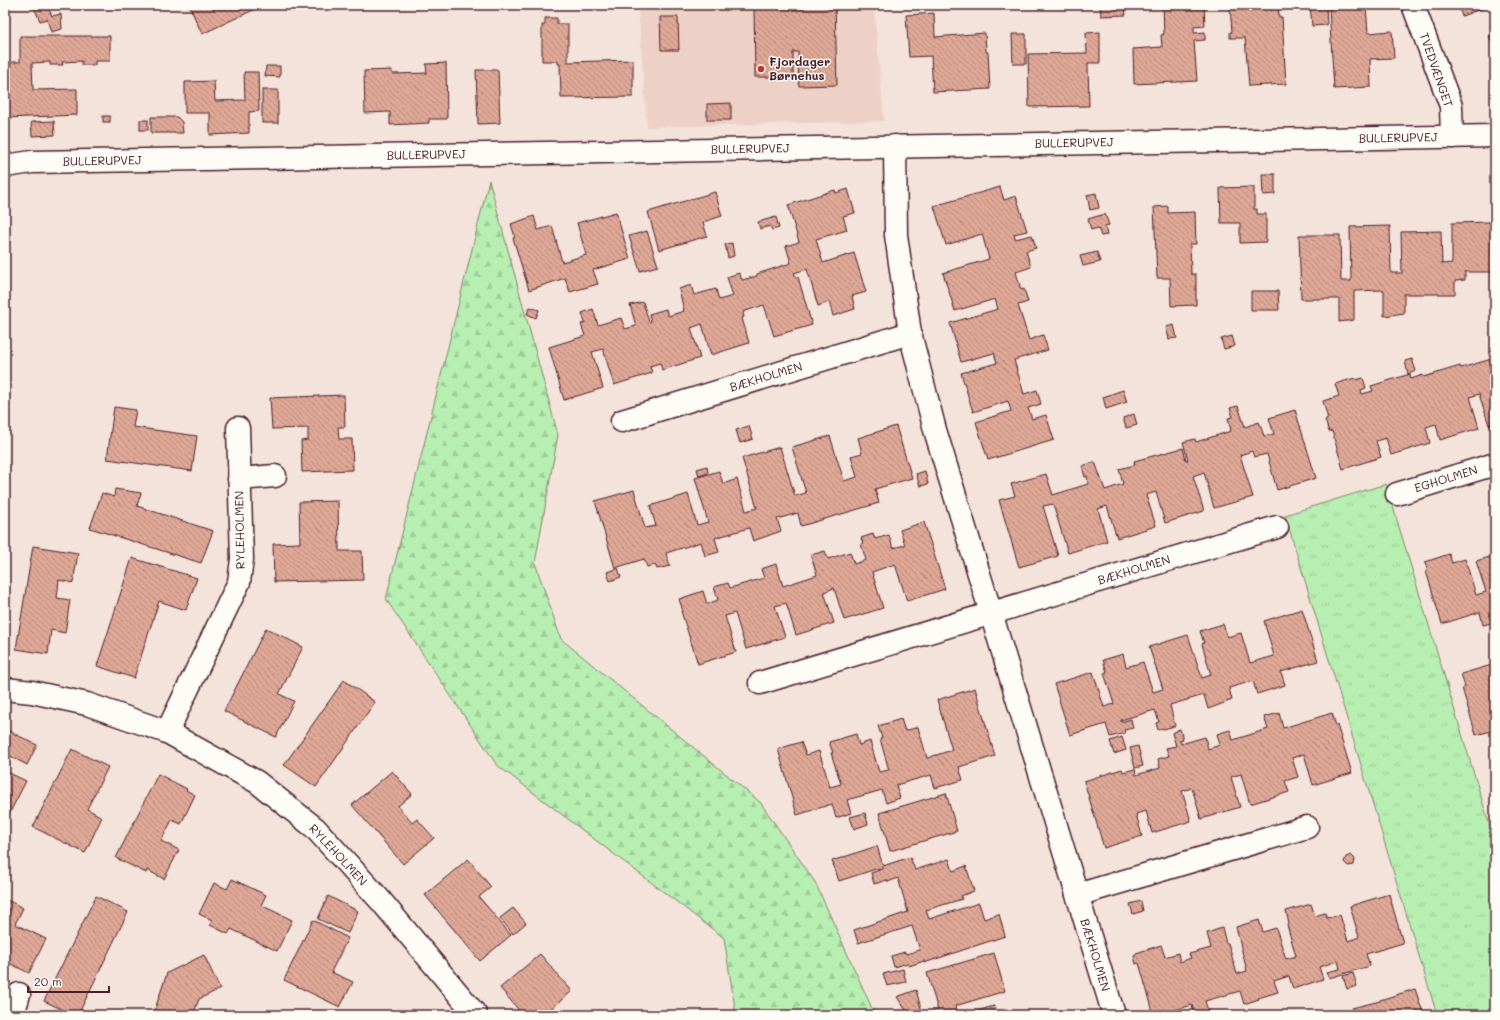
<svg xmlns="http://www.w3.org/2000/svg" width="1500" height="1020" viewBox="0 0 1500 1020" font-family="Mali,sans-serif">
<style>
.built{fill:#eed1c6}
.grass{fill:url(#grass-tufts);stroke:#80866e}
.forest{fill:url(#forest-firs);stroke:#80866e}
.building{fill:url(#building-back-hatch);stroke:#4a1f2b}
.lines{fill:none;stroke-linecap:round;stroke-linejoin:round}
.minor-casing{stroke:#4a1f2b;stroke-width:25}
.minor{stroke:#fdfcf7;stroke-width:22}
.poi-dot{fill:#c8321e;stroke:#fdfcf7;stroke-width:1.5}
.labels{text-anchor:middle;stroke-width:3;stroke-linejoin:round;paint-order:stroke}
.poi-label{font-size:12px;font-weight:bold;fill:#4a1f2b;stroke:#fdfcf7;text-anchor:start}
.street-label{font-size:12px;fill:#4a1f2b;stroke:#fdfcf7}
</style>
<defs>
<pattern id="grass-tufts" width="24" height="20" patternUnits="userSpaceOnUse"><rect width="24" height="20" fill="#b7eeb1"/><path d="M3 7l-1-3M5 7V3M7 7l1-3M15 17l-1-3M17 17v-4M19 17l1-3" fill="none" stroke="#9fcc98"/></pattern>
<pattern id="forest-firs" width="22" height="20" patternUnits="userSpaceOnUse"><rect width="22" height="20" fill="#b7eeb1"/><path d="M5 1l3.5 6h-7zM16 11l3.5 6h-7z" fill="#9fcc98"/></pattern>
<pattern id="building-back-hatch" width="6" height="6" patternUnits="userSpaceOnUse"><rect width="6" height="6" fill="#dfa896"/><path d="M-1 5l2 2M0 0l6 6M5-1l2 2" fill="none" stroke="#b7887b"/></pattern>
</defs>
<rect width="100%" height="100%" fill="#f4e3da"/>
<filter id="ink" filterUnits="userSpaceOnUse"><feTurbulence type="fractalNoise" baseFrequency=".025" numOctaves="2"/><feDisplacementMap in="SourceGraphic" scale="8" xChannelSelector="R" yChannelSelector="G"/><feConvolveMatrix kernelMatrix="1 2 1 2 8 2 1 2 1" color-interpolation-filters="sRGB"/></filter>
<g filter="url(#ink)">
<!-- built -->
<path class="built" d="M 638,5 L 874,5 L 884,121 L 647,127 Z"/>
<!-- grass -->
<path class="grass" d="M 1386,484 L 1495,843 L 1495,1015 L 1437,1015 L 1285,515 Z"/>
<!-- forest -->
<path class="forest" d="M 489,180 L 558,435 L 535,563 L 561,639 L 760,802 L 815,882 L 875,1015 L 736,1015 L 724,938 L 497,765 L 386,599 Z"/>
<!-- building -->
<g class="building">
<path d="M 33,5 L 47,5 L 52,16 L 61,14 L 62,29 L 51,32 L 47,19 L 40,21 Z"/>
<path d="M 189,5 L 264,5 L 202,34 Z"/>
<path d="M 754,5 L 835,5 L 837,85 L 799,86 L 798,52 L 793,52 L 793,77 L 755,77 Z"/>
<path d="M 1100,5 L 1139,5 L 1139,7 L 1125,8 L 1126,15 L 1101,16 Z"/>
<path d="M 1163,5 L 1204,5 L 1205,26 L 1194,27 L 1194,33 L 1205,32 L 1205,40 L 1194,41 L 1197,81 L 1134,84 L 1133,49 L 1162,47 L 1161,35 L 1164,34 Z"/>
<path d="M 1267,5 L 1278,5 L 1279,17 L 1282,17 L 1286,84 L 1249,86 L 1245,38 L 1230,38 L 1230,32 L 1232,32 L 1230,7 Z"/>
<path d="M 1310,5 L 1326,5 L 1327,25 L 1312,26 Z"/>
<path d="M 1458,5 L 1491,5 L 1462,16 Z"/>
<path d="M 1366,6 L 1368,33 L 1392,31 L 1394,58 L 1370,59 L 1371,87 L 1334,89 L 1329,8 Z"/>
<path d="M 934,13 L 935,37 L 985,33 L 986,52 L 988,52 L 990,89 L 933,92 L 931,56 L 909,57 L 906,15 Z"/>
<path d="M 660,17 L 678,17 L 679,50 L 661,50 Z"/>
<path d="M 545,18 L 557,18 L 557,24 L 568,24 L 568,62 L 633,60 L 633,97 L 561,98 L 560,64 L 558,64 L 558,61 L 542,61 L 542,25 L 545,25 Z"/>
<path d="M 1100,32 L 1100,63 L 1088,63 L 1089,106 L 1029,107 L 1028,54 L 1087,53 L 1086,33 Z"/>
<path d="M 1495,33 L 1495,53 L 1489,35 Z"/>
<path d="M 1012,34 L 1026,34 L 1026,64 L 1013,64 Z"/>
<path d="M 20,36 L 110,36 L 110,61 L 95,61 L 95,65 L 82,65 L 82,61 L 62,62 L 63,65 L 50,65 L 50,62 L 32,63 L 33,90 L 77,89 L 77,115 L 5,118 L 5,66 L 11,65 L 11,62 L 20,62 Z"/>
<path d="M 446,63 L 447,119 L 429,119 L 429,123 L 390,125 L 390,112 L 365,113 L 364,71 L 392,70 L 392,74 L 427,73 L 426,64 Z"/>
<path d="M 266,66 L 280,66 L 280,77 L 265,76 Z"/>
<path d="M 476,70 L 498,70 L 500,123 L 478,124 Z"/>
<path d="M 244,72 L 258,72 L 259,111 L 249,112 L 249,133 L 210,135 L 210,113 L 185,113 L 185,82 L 214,81 L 215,101 L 245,100 Z"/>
<rect x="262" y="90" width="16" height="33"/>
<path d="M 731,103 L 731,120 L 707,120 L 707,104 Z"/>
<rect x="103" y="116" width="7" height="6"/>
<path d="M 151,117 L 177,117 L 182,122 L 183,133 L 151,133 Z"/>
<rect x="140" y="120" width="8" height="10"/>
<path d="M 54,121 L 55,135 L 32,136 L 31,122 Z"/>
<path d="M 1262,174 L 1275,174 L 1275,194 L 1263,195 Z"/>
<path d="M 1000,187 L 1004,200 L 1016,196 L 1027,231 L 1014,234 L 1015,239 L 1032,235 L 1036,248 L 1026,251 L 1031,267 L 1016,272 L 1021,290 L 1024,289 L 1028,302 L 1018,305 L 1029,340 L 1043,335 L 1048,350 L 1014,360 L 1024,394 L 1037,390 L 1041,404 L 1028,408 L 1032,419 L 1046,415 L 1054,440 L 988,460 L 976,422 L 1011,411 L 1008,401 L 973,412 L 961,373 L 997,363 L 994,353 L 961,362 L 950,323 L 998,309 L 995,299 L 955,311 L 943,273 L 989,259 L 982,234 L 946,245 L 934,206 Z"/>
<path d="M 1254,187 L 1254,209 L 1257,209 L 1257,214 L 1266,214 L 1266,242 L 1240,243 L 1240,223 L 1221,223 L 1220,188 Z"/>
<path d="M 848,189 L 855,213 L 843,216 L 847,230 L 816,239 L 823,263 L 854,253 L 866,292 L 852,296 L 855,309 L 833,316 L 829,302 L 818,306 L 807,269 L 794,273 L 796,278 L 798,277 L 812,325 L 774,336 L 764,305 L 743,312 L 744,317 L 742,318 L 749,343 L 711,355 L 702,324 L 691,328 L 700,358 L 662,370 L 660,363 L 650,366 L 652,373 L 614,385 L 603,349 L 592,352 L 603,388 L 564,400 L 549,347 L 585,336 L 581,324 L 585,323 L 582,313 L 593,309 L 598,325 L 621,318 L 625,329 L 636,326 L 630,305 L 643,302 L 649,322 L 651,321 L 649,314 L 666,309 L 668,316 L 684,311 L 679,289 L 691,285 L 694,295 L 716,289 L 719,300 L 733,296 L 727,277 L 739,273 L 742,280 L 757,276 L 757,274 L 791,263 L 786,246 L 799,242 L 788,205 L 835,190 L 836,193 Z"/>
<path d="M 715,192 L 722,216 L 703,222 L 707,236 L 659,250 L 648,212 Z"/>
<path d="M 1096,193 L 1099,208 L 1090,210 L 1087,195 Z"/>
<path d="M 1168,206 L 1168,213 L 1195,212 L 1196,244 L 1190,244 L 1191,274 L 1196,274 L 1196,305 L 1171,306 L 1170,278 L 1157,278 L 1154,207 Z"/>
<path d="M 616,212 L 630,259 L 593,270 L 598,284 L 570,292 L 565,278 L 529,290 L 513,238 L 515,237 L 511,224 L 534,216 L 538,230 L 552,226 L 562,262 L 586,255 L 577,223 Z"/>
<path d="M 1105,214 L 1109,225 L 1105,226 L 1107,235 L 1101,236 L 1098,228 L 1091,230 L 1088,219 Z"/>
<path d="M 776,217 L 779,228 L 772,230 L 770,226 L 760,229 L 758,222 Z"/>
<path d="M 1492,222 L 1493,255 L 1495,255 L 1495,284 L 1492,285 L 1492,272 L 1465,272 L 1465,280 L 1455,281 L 1455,294 L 1404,294 L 1404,313 L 1384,316 L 1384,290 L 1354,291 L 1354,320 L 1339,322 L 1339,299 L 1301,299 L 1299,235 L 1340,235 L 1341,281 L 1351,281 L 1350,227 L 1390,226 L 1391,273 L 1402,273 L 1401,232 L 1441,231 L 1442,264 L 1452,263 L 1452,223 Z"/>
<path d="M 647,231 L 658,266 L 640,271 L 629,236 Z"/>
<path d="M 732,243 L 734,256 L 728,258 L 725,244 Z"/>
<path d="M 1097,252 L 1100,262 L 1083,266 L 1080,256 Z"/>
<path d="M 1251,291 L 1278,291 L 1279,310 L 1251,310 Z"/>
<path d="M 530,307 L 539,310 L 536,318 L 527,314 Z"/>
<path d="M 1174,325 L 1177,338 L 1169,339 L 1166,327 Z"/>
<path d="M 1232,336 L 1235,346 L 1224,349 L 1221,339 Z"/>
<path d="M 1495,358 L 1495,423 L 1489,425 L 1479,394 L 1470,397 L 1479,428 L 1440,440 L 1436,424 L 1426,427 L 1430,443 L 1391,455 L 1386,438 L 1376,441 L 1381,457 L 1343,469 L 1332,431 L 1329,432 L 1325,420 L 1328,419 L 1323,401 L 1339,396 L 1335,384 L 1355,378 L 1356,380 L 1363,378 L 1366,388 L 1361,390 L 1362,394 L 1373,391 L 1371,386 L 1410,374 L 1411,379 L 1423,375 L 1424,377 L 1460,366 L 1461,368 Z"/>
<path d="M 1412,359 L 1416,371 L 1408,374 L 1405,361 Z"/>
<path d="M 1123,390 L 1127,402 L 1106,409 L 1103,397 Z"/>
<path d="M 344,395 L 345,427 L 338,427 L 339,439 L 352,439 L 353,470 L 302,472 L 301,441 L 308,440 L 308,428 L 272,429 L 270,398 Z"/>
<path d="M 1238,406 L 1245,427 L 1259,422 L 1264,436 L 1274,434 L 1269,418 L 1295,410 L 1316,478 L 1277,490 L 1267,454 L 1254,457 L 1252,451 L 1240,455 L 1253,497 L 1214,508 L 1204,472 L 1193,476 L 1204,511 L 1165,523 L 1156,492 L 1146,495 L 1156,526 L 1117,538 L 1107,506 L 1098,509 L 1107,541 L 1068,553 L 1053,504 L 1043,506 L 1058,556 L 1019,567 L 999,500 L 1015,496 L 1011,484 L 1046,474 L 1053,495 L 1088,484 L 1087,476 L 1085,477 L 1082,466 L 1095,462 L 1105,490 L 1123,484 L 1119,469 L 1135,465 L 1134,461 L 1183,448 L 1186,460 L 1188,460 L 1183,442 L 1195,439 L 1196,442 L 1231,431 L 1228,418 L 1233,417 L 1230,408 Z"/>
<path d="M 114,407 L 136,410 L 133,427 L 197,436 L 192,471 L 107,459 Z"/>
<path d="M 1134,414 L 1137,425 L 1126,428 L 1123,418 Z"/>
<path d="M 749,426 L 753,439 L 740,443 L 736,430 Z"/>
<path d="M 896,426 L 912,478 L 875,489 L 879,503 L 801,526 L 798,513 L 777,519 L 781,531 L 753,541 L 749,528 L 715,538 L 719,552 L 705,556 L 701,542 L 666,553 L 670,566 L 657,569 L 655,565 L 647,567 L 644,559 L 615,568 L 595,501 L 634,490 L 645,528 L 656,526 L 650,506 L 688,494 L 697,525 L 708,522 L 695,478 L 719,471 L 723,484 L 737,479 L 746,511 L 757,508 L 742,458 L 780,447 L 795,496 L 806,493 L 792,447 L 830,436 L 844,481 L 857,477 L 851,456 L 862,453 L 858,438 Z"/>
<path d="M 707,466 L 708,473 L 699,476 L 697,469 Z"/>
<path d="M 925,471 L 928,484 L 920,486 L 916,474 Z"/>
<path d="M 115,489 L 141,493 L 137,506 L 213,531 L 201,563 L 90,528 L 102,493 L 114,497 Z"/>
<path d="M 338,501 L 339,551 L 362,551 L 363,580 L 274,582 L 273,544 L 300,543 L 299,502 Z"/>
<path d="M 924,522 L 945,589 L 907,601 L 895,564 L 872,572 L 883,608 L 844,620 L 834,588 L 824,592 L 834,623 L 796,635 L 786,603 L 775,606 L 785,637 L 746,649 L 735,613 L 725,616 L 736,652 L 698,664 L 681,611 L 683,611 L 679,599 L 703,591 L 707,604 L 718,600 L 714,587 L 728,583 L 730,588 L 764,578 L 761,569 L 776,564 L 783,586 L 817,575 L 811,555 L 825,551 L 828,559 L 850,552 L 854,564 L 866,560 L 861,544 L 863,543 L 861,538 L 873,534 L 875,539 L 889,535 L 893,548 L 905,545 L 900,530 Z"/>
<path d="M 1495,544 L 1495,608 L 1493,608 L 1495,611 L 1495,622 L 1483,625 L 1480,612 L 1442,624 L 1426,571 L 1428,571 L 1425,562 L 1449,554 L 1452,563 L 1465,559 L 1476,595 L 1486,592 L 1476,561 L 1493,556 L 1490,545 Z"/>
<path d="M 33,546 L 78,553 L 73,583 L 59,580 L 57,598 L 70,600 L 65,633 L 51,630 L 48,654 L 16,649 Z"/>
<path d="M 132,558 L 197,578 L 186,610 L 159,601 L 134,678 L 97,666 Z"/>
<path d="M 618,568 L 621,577 L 610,581 L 607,572 Z"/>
<path d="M 1302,609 L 1318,661 L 1281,672 L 1285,685 L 1257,694 L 1253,681 L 1229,688 L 1232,700 L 1208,709 L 1204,695 L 1170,705 L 1175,726 L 1163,729 L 1162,728 L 1158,730 L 1156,723 L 1159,722 L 1155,710 L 1121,720 L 1121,722 L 1131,719 L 1133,728 L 1124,730 L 1125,733 L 1110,737 L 1106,724 L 1070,735 L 1054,684 L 1093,672 L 1104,707 L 1114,704 L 1104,673 L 1107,672 L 1103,660 L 1123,654 L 1126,667 L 1143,662 L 1153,692 L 1163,689 L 1149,647 L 1188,635 L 1202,678 L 1211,675 L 1202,644 L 1204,643 L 1200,631 L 1223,624 L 1227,637 L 1241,633 L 1250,663 L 1274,656 L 1264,621 Z"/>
<path d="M 266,628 L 303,647 L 279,694 L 294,701 L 276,737 L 224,711 Z"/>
<path d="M 1495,664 L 1495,730 L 1476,735 L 1462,688 L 1465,687 L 1461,674 Z"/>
<path d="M 344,680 L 375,702 L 316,787 L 284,765 Z"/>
<path d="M 975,688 L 995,756 L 959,767 L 963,780 L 935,788 L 931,775 L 896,785 L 900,798 L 886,803 L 882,790 L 847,800 L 851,813 L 836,818 L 832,804 L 797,815 L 778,749 L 801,742 L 806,755 L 819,751 L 830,787 L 841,784 L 831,753 L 833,753 L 829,742 L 856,734 L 859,745 L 870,741 L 879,772 L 889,770 L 880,739 L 882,738 L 878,726 L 901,719 L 905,731 L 918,727 L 927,758 L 952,750 L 937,700 Z"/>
<path d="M 1279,713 L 1283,728 L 1332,713 L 1336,726 L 1337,725 L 1352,773 L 1313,785 L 1304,754 L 1292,758 L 1298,777 L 1285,781 L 1289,792 L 1250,804 L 1241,774 L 1231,777 L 1240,807 L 1201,819 L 1192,788 L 1182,791 L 1191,821 L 1152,833 L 1146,811 L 1136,814 L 1142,836 L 1104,848 L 1084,781 L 1122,769 L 1123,772 L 1135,769 L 1136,775 L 1160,768 L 1158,759 L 1169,756 L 1166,748 L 1176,746 L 1172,733 L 1177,731 L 1177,730 L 1180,729 L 1183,739 L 1180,740 L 1181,744 L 1205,737 L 1208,749 L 1220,745 L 1217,734 L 1230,730 L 1233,740 L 1268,729 L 1264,717 Z"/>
<path d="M 5,729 L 37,745 L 27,765 L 10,756 L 5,765 Z"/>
<path d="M 1122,737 L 1126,750 L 1114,754 L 1110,741 Z"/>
<path d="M 1138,746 L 1143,766 L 1135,768 L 1130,748 Z"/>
<path d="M 72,749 L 108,767 L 87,809 L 102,817 L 85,853 L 33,827 Z"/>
<path d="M 5,771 L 26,781 L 5,822 Z"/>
<path d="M 392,771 L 412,794 L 398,806 L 412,823 L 417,819 L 434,838 L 403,864 L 352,805 Z"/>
<path d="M 158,774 L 187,789 L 186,790 L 195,795 L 181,824 L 172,820 L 161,841 L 179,850 L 164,879 L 147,870 L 146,873 L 116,858 Z"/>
<path d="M 946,793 L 957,831 L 890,851 L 879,813 Z"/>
<path d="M 865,813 L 868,824 L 854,829 L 850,817 Z"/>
<path d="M 877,846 L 883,866 L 910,857 L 915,870 L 949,859 L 953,871 L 966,866 L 974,891 L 961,896 L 962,899 L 926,910 L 929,919 L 979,903 L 984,919 L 999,914 L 1005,936 L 924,963 L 924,961 L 909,966 L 908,963 L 894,967 L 891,956 L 905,952 L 906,954 L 920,950 L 912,926 L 858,943 L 854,930 L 908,912 L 898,878 L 888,882 L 887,880 L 874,884 L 871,873 L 882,869 L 882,867 L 839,881 L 832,861 Z"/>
<path d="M 1351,855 L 1355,859 L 1354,865 L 1348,866 L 1344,862 L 1346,857 Z"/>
<path d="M 468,859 L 491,887 L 479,897 L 511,935 L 480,961 L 425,895 Z"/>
<path d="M 232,879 L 266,895 L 261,905 L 292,920 L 277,951 L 231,929 L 228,934 L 210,925 L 212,920 L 199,914 L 214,883 L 227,889 Z"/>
<path d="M 1389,894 L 1403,943 L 1366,954 L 1370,966 L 1329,978 L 1327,972 L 1340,969 L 1338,961 L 1319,967 L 1323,979 L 1293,989 L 1289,976 L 1274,981 L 1278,992 L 1258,998 L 1259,999 L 1244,1004 L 1240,991 L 1205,1001 L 1209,1014 L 1207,1015 L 1194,1015 L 1192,1005 L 1159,1015 L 1154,1015 L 1139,963 L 1136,964 L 1134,956 L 1136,955 L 1136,953 L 1161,945 L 1165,957 L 1178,953 L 1180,962 L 1191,958 L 1189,954 L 1211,948 L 1207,933 L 1222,928 L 1226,943 L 1228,943 L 1237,974 L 1247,971 L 1236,927 L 1259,920 L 1263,932 L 1276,928 L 1286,959 L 1296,956 L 1287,925 L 1289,924 L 1286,911 L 1311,904 L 1315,916 L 1325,913 L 1327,918 L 1340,915 L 1348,941 L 1359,937 L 1350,906 Z"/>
<path d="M 96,896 L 128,912 L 78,1015 L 74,1015 L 44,1001 Z"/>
<path d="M 328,896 L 358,911 L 348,933 L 318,919 Z"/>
<path d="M 5,899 L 23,908 L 15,924 L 46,939 L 29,973 L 5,961 Z"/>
<path d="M 1141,901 L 1143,911 L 1133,914 L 1130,904 Z"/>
<path d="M 513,908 L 526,923 L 513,934 L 500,918 Z"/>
<path d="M 313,920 L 348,938 L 331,972 L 353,982 L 340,1007 L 284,980 Z"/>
<path d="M 994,953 L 1005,991 L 955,1006 L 958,1015 L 920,1015 L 938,1010 L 927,973 Z"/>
<path d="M 540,954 L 572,991 L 544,1015 L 523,1015 L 500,988 Z"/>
<path d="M 204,955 L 220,989 L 199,999 L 193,1015 L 153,1015 L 167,973 Z"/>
<path d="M 903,969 L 906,982 L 887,986 L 883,974 Z"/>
<path d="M 1353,973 L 1357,986 L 1347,989 L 1343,976 Z"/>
<path d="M 1415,989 L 1424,1015 L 1354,1015 L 1352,1008 L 1380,1001 L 1380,1000 Z"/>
<path d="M 916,990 L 922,1012 L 909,1015 L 897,997 Z"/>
<path d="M 994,1006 L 997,1015 L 963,1015 Z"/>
</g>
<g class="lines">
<defs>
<g id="minor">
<path d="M 1413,5 L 1451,106 L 1452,137"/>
<path d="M 895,146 L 896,235 L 910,333 L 935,430 L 1114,1015"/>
<path d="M 5,166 L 32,162 L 1495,136"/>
<path d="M 622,421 L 910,333"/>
<path d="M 239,479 L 275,476"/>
<path d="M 1397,494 L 1495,464"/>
<path d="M 760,683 L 1277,527"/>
<path d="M 5,689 L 32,692 L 87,704 L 167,732 L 257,782 L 315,828 L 381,901 L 476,1015"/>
<path d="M 167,732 L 239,582 L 242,559 L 238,428"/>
<path d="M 1077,895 L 1307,827"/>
<path d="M 13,1015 L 19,994"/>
</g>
</defs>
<!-- minor casing -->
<use href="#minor" class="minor-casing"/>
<!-- minor -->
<use href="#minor" class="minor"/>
</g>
</g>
<!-- markers -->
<circle class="poi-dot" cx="761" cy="69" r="4"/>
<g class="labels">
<!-- poi labels -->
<g class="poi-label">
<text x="769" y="66">Fjordager<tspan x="769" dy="14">Børnehus</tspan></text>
</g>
<!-- street labels -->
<g class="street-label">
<text transform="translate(1436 70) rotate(71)" y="4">TVEDVÆNGET</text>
<text transform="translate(1398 138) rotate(-1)" y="4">BULLERUPVEJ</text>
<text transform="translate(1074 143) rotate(-1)" y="4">BULLERUPVEJ</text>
<text transform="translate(750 149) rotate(-1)" y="4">BULLERUPVEJ</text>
<text transform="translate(426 155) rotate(-1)" y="4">BULLERUPVEJ</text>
<text transform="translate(102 161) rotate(-1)" y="4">BULLERUPVEJ</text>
<text transform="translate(766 377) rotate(-17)" y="4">BÆKHOLMEN</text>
<text transform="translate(1446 479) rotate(-17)" y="4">EGHOLMEN</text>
<text transform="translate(240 530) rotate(-91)" y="4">RYLEHOLMEN</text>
<text transform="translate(1134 570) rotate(-17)" y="4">BÆKHOLMEN</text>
<text transform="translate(338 855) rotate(47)" y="4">RYLEHOLMEN</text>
<text transform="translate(1095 955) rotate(73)" y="4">BÆKHOLMEN</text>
</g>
</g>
<!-- margin -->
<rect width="1500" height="1020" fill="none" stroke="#fdfcf7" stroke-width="20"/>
<rect x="10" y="10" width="1480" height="1000" fill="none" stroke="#4a1f2b" stroke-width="1.5" filter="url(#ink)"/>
<!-- scale -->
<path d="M28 986v6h81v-6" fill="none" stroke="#4a1f2b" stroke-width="2"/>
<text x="34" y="986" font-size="12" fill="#4a1f2b" stroke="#fdfcf7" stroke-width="3" paint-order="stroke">20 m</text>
</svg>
